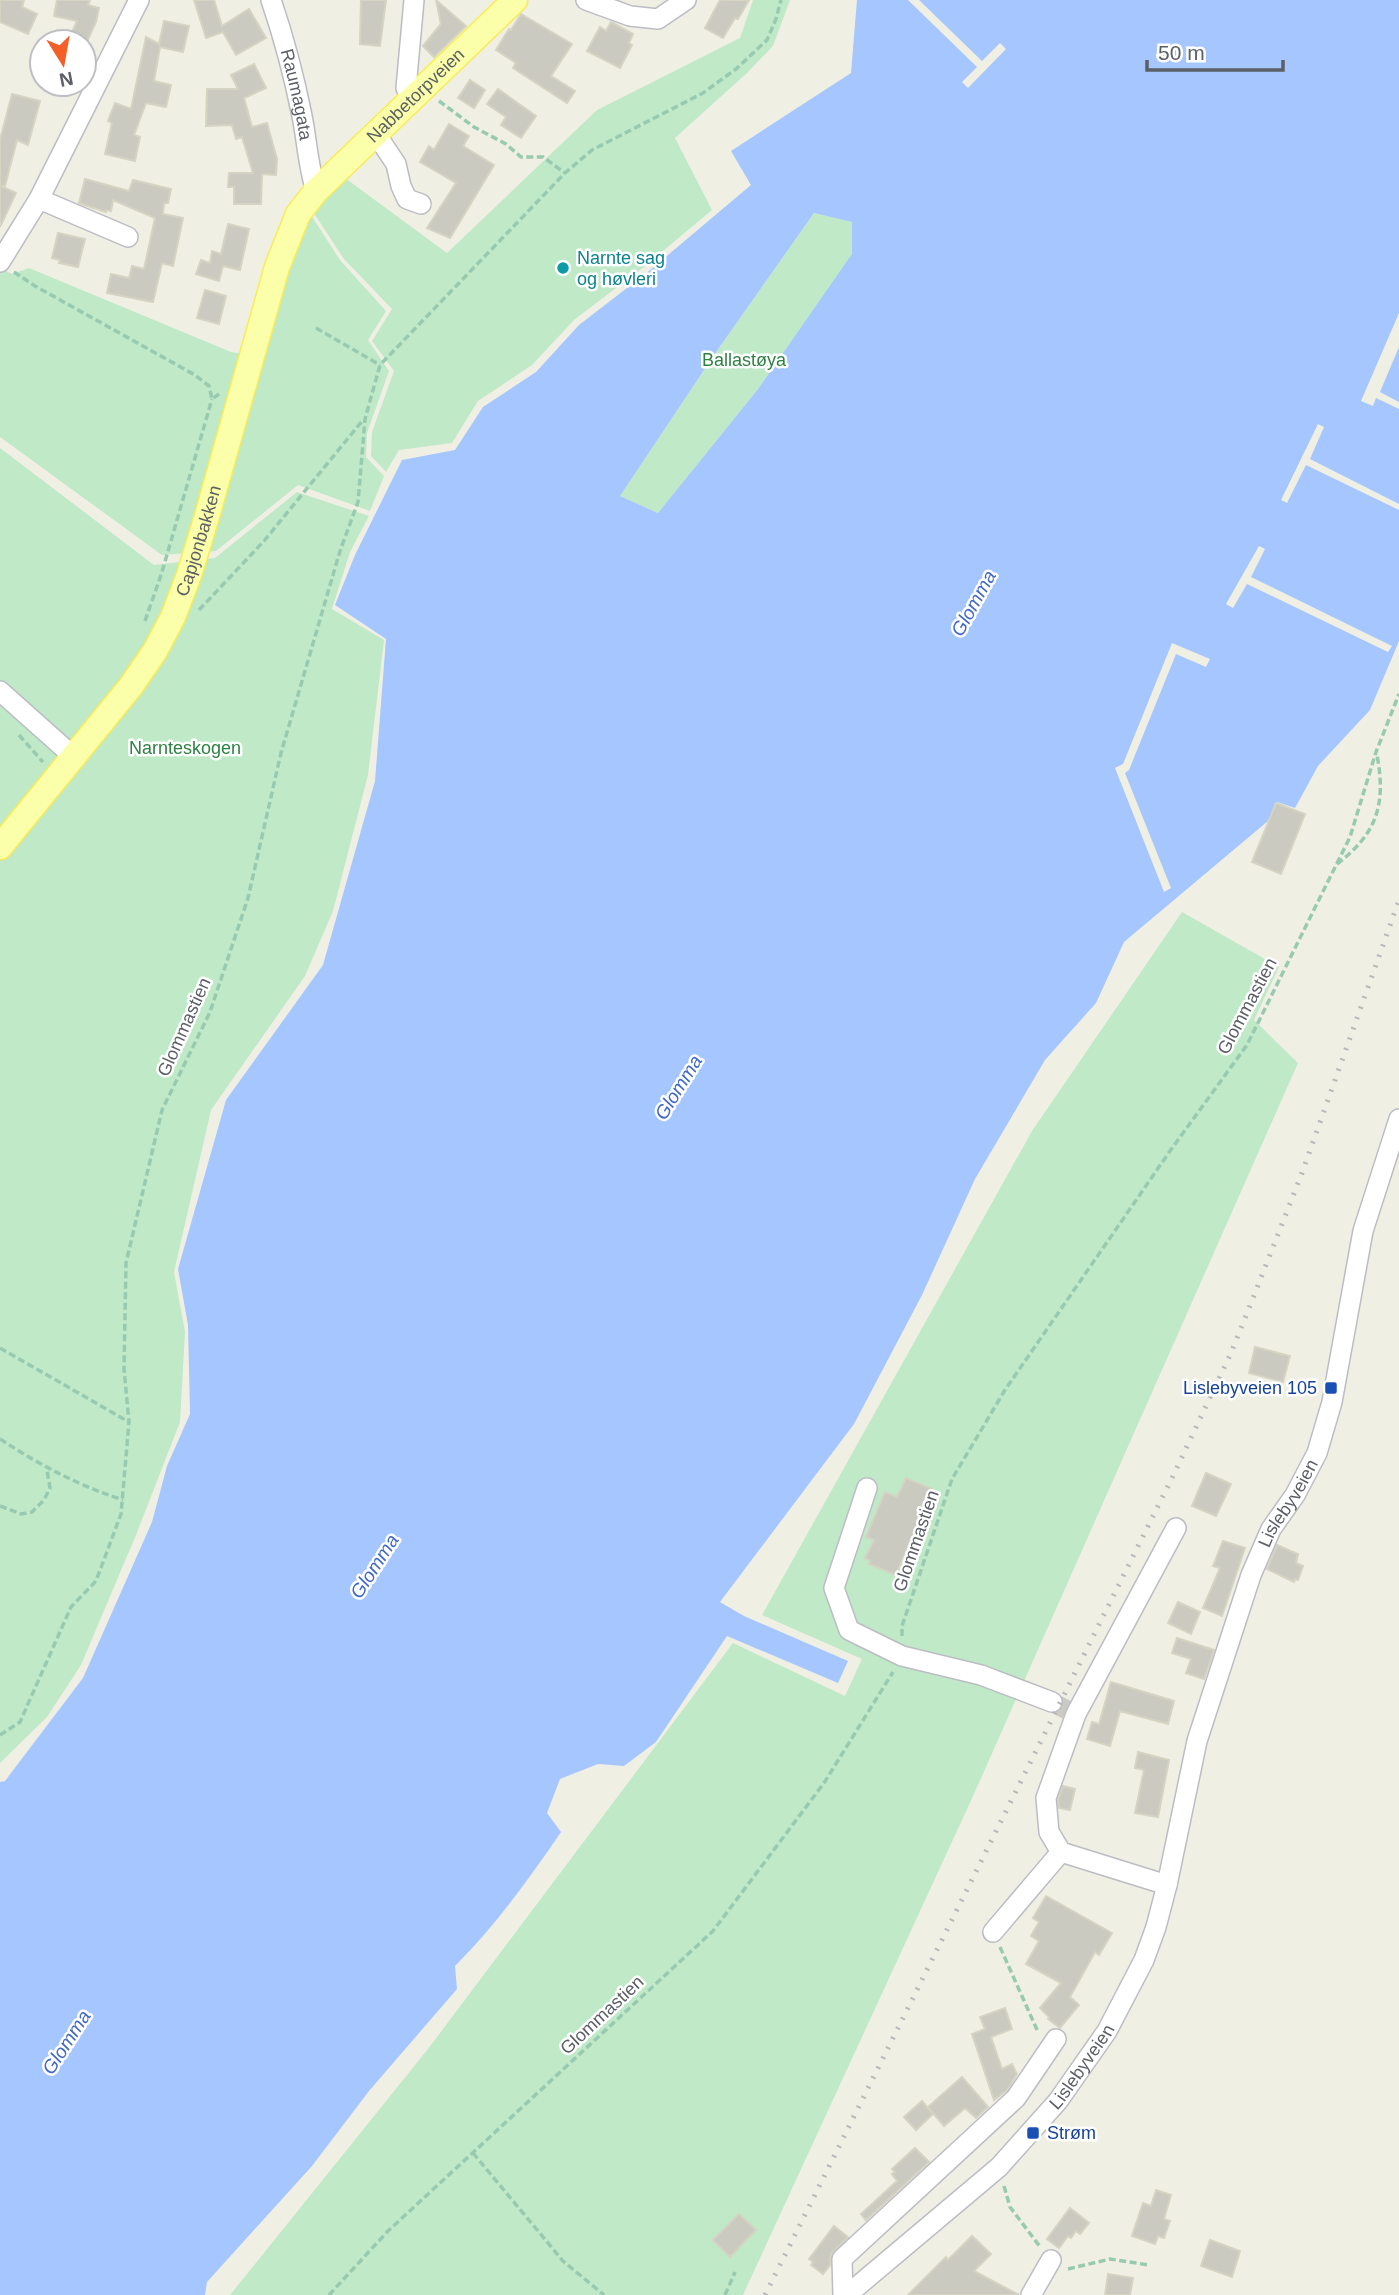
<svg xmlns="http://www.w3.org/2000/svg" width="1399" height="2295" viewBox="0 0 1399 2295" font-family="Helvetica,sans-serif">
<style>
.green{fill:#c0e9c8}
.water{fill:#a5c6ff;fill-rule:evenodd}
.pier{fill:#f0efe4}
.building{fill:#cbcac1;stroke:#d5d3c2;stroke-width:2}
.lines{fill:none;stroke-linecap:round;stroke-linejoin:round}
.minor-tunnel{stroke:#cbcbc4;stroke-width:19;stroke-dasharray:19 10;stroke-linecap:butt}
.minor-casing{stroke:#bcbdc4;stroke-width:22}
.major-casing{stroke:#f9ec54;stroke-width:27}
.path{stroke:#98cab0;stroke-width:3.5;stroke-dasharray:7 3.5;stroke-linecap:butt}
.minor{stroke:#fff;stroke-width:19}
.major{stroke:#fcffaa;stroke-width:24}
.rail{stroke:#b8b8b9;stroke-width:5;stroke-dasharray:2 9;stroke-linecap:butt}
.culture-dot{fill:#0f9aa8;stroke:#fff;stroke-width:2.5}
.transit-dot{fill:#1a4fb4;stroke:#fff;stroke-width:2.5}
.labels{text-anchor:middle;stroke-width:5;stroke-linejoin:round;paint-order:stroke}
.street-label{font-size:18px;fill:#5c5f66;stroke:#fff}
.culture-label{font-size:18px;fill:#0d838f;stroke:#fff;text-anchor:start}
.park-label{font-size:18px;fill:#2f8243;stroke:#fff}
.transit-label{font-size:18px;fill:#164399;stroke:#fff;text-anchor:end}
.water-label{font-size:19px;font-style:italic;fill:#4068ca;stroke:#fff}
</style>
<rect width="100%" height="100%" fill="#f0efe4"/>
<!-- green -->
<g class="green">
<path d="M 753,0 L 790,0 L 773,46 L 747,73 L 675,138 L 712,210 L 645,266 L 574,320 L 532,365 L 478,401 L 452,443 L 399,450 L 386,472 L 371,456 L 372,432 L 394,371 L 372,341 L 392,309 L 344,259 L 313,212 L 345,178 L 447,253 L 597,110 L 740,38 Z"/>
<path d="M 814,213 L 853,222 L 853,254 L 758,389 L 658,513 L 620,496 L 714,355 Z"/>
<path d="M 311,215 L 340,260 L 386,311 L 368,340 L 389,371 L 367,433 L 366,457 L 384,476 L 370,511 L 298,485 L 216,551 L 162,555 L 0,437 L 0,268 L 12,274 L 29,268 L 231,352 L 264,357 L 274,313 Z"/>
<path d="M 0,448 L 154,565 L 215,558 L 297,492 L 369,516 L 350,552 L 332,609 L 384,640 L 368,775 L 333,911 L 305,976 L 211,1110 L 174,1272 L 185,1332 L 180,1422 L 136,1535 L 81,1665 L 47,1717 L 0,1763 Z"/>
<path d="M 1182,912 L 1279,967 L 1254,1020 L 1298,1063 L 974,1794 L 743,2295 L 230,2295 L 428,2049 L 733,1643 L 845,1696 L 862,1659 L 762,1615 L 1032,1131 Z"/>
</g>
<!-- water -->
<path class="water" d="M 857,0 L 1399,0 L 1399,641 L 1370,710 L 1318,766 L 1295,808 L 1277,802 L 1268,821 L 1124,942 L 1096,1003 L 1045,1060 L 975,1179 L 922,1295 L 854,1424 L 720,1602 L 744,1616 L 848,1661 L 838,1683 L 727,1636 L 656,1742 L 624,1766 L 598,1764 L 560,1779 L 547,1813 L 561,1832 C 528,1880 496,1925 455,1966 L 457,1989 L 369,2091 L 312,2166 L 207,2282 L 205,2295 L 0,2295 L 0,1782 L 5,1781 L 83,1678 L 152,1522 L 167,1466 L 190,1414 L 188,1325 L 178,1269 L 226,1100 L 323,965 L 375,781 L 386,639 L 335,605 L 355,555 L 402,460 L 455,450 L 483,407 L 536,372 L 579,325 L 649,271 L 751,185 L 731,151 L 851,73 ZM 814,213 L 852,222 L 852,254 L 758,389 L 658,513 L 620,496 L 714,355 Z"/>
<!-- pier -->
<g class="pier">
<path d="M 908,0 L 919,0 L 982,61 L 1000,43 L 1006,49 L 968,88 L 962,82 L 977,67 Z"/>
<path d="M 1399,313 L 1399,347 L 1380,392 L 1399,402 L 1399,409 L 1376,398 L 1373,406 L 1361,401 Z"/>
<path d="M 1318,424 L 1324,427 L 1310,459 L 1399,504 L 1399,510 L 1306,465 L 1287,503 L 1281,500 Z"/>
<path d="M 1259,546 L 1265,549 L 1251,577 L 1392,646 L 1388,652 L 1247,584 L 1233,608 L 1226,604 Z"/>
<path d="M 1172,643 L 1210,659 L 1206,667 L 1176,654 L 1129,770 L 1125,773 L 1171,888 L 1164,892 L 1115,768 L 1123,764 Z"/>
</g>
<!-- building -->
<g class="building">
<path d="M 0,0 L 24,0 L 22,7 L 37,14 L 28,34 L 0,22 Z"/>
<path d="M 57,0 L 90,0 L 88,5 L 99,8 L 96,22 L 85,46 L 84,42 L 69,39 L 77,21 L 54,16 Z"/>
<path d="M 194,0 L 214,0 L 222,26 L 249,9 L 266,38 L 236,55 L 223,32 L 206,38 Z"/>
<path d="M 361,0 L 386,0 L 380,46 L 360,44 Z"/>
<path d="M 436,0 L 466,26 L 434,57 L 423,46 L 441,24 Z"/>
<path d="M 720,0 L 749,0 L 738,19 L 735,18 L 723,38 L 705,28 Z"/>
<path d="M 521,14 L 572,44 L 551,76 L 575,91 L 567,103 L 513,68 L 516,63 L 496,50 L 509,29 L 511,30 Z"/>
<path d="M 164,21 L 189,26 L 183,52 L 160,47 L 154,81 L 171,85 L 166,107 L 146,103 L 134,135 L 140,137 L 135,161 L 105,154 L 112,123 L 108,121 L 115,103 L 131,109 L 146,37 L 159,44 Z"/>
<path d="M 611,22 L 633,34 L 629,43 L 632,45 L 620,68 L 587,51 L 600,27 L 606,31 Z"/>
<path d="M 254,64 L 266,88 L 244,98 L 252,127 L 267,123 L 277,159 L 276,175 L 262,174 L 261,204 L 234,204 L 234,187 L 228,187 L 229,173 L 253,173 L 242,137 L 236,139 L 232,125 L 206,126 L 207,89 L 238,89 L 231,75 Z"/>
<path d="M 470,80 L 485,90 L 474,108 L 458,98 Z"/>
<path d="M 498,89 L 536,116 L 521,138 L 501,125 L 506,117 L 487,104 Z"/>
<path d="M 12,94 L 40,101 L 28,145 L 17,140 L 5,186 L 1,186 L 16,193 L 0,227 L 0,140 Z"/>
<path d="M 449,124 L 469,136 L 463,146 L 494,165 L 450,238 L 427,228 L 456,183 L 420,162 L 429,146 L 434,150 Z"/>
<path d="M 85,179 L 129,191 L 133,180 L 171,189 L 168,203 L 164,203 L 163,214 L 183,218 L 173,266 L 162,263 L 153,302 L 107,293 L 111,274 L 129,278 L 132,266 L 144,269 L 155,218 L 113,200 L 111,211 L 106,210 L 106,212 L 79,203 Z"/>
<path d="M 228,224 L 249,229 L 240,270 L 223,266 L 219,281 L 196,274 L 201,260 L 210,263 L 212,251 L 221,254 Z"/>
<path d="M 58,233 L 85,239 L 78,267 L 59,263 L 60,260 L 52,258 Z"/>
<path d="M 205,290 L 226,296 L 219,324 L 197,318 Z"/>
<path d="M 1276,803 L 1305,814 L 1281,874 L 1252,862 Z"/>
<path d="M 1255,1347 L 1290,1356 L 1283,1382 L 1249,1373 Z"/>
<path d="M 1206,1473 L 1231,1484 L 1216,1516 L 1192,1506 Z"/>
<path d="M 906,1478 L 932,1489 L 896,1575 L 869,1564 L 870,1561 L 865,1558 L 874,1540 L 866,1537 L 885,1492 L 897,1497 Z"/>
<path d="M 1223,1541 L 1245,1548 L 1222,1616 L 1203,1608 L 1220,1568 L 1213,1566 Z"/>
<path d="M 1277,1545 L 1298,1554 L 1296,1563 L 1303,1566 L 1298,1580 L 1295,1579 L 1294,1582 L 1267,1569 Z"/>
<path d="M 1178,1602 L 1200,1612 L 1191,1634 L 1168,1623 Z"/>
<path d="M 1177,1638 L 1214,1650 L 1204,1679 L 1186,1673 L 1191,1659 L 1172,1653 Z"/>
<path d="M 1111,1682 L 1174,1701 L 1168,1724 L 1120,1711 L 1110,1746 L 1087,1739 L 1092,1722 L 1099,1724 Z"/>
<path d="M 1138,1752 L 1169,1760 L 1158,1817 L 1135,1813 L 1144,1770 L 1135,1768 Z"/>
<path d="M 1063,1786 L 1075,1789 L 1070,1810 L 1059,1808 L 1058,1800 Z"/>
<path d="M 1046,1896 L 1112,1933 L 1099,1955 L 1095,1952 L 1070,1997 L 1079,2005 L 1060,2028 L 1048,2019 L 1049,2017 L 1040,2008 L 1061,1983 L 1026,1964 L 1039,1941 L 1031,1936 L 1039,1922 L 1033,1918 Z"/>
<path d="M 1005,2008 L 1012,2029 L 991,2037 L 1002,2069 L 1012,2064 L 1017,2074 L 1007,2090 L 994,2100 L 972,2034 L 985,2029 L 980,2017 Z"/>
<path d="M 962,2077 L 988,2107 L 976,2118 L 965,2108 L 944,2126 L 928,2107 Z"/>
<path d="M 922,2101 L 933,2114 L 916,2130 L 904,2117 Z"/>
<path d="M 915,2148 L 929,2162 L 866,2220 L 861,2214 L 897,2181 L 892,2174 L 895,2172 L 892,2169 Z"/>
<path d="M 1156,2190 L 1171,2195 L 1164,2219 L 1170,2221 L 1164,2238 L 1158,2236 L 1155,2244 L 1132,2236 L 1143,2203 L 1151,2206 Z"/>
<path d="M 1070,2208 L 1089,2223 L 1080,2234 L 1076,2231 L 1071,2238 L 1068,2236 L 1059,2248 L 1047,2239 Z"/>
<path d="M 739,2214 L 756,2230 L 730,2257 L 713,2240 Z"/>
<path d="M 834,2226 L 848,2237 L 831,2254 L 830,2265 L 823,2274 L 811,2265 L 813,2262 L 809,2259 Z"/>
<path d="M 972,2236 L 991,2254 L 974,2271 L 1019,2295 L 908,2295 L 946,2257 L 948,2260 Z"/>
<path d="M 1210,2240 L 1240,2251 L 1232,2277 L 1201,2266 Z"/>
<path d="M 1108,2274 L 1133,2278 L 1130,2295 L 1105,2295 Z"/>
</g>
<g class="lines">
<!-- minor-tunnel -->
<path class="minor-tunnel" d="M 1052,1702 L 1067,1710"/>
<defs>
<g id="minor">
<path id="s1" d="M 271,0 C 284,38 294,76 302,116 C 307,141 308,166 316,191"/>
<path d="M 586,0 L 630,16 L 658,19 L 686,0"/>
<path d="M 412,99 L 406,88 L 414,0"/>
<path d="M 376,134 L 396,164 L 401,186 L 407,199 L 421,204"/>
<path d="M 39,199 L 128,237"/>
<path d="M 0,262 L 39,199 L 139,0"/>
<path d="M 0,691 L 74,757"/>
<path d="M 867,1488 L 834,1588 L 849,1630 L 902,1656 L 981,1675 L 1052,1702"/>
<path d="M 1167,1885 L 1061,1852 L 1049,1832 L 1046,1798 L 1076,1714 L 1176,1528"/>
<path d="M 993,1932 L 1061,1852"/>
<path d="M 843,2295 L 842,2259 L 1016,2098 L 1056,2039"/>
<path id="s2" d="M 847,2295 L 999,2167 L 1058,2101 L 1107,2031 L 1144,1960 L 1156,1927 L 1167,1885 L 1197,1741 L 1251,1575 L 1271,1529 L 1295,1495 L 1317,1453 L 1332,1402 L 1363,1231 L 1399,1119"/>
<path d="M 1031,2295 L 1051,2260"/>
</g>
<g id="major">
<path id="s3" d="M 0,847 L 131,686 L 155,651 L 173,617 L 189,575 L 207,516 L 277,267 L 298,214 L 316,191 L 515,0"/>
</g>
</defs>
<!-- minor casing -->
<use href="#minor" class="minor-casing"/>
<!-- major casing -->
<use href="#major" class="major-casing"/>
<!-- path -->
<g class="path">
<path d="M 439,101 L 474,127 L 506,144 L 521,157 L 543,157 L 565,173"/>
<path d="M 14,272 L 35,286 L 195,375 L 209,386 L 212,399 L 219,394"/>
<path d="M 316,328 L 380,365"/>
<path d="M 199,610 L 264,541 L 363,420"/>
<path d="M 145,621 L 162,572 L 212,399"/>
<path d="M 19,735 L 43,762"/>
<path d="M 1337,864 C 1378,833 1386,803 1377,755"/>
<path d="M 0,1348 L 129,1422"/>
<path d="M 0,1439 C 42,1466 75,1484 123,1500"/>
<path d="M 0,1506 L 21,1514 L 32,1512 L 44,1500 L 50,1488 L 47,1470"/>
<path d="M 902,1636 L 902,1626 L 952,1479 L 1005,1390 L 1170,1151 L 1247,1045 L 1350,837 L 1376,752 L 1399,694"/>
<path d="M 0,1735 L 20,1722 L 71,1607 L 96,1581 L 121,1514 L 129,1422 L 124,1369 L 126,1263 L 162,1110 L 210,1012 L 248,898 L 281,753 L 340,551 L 358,502 L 365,419 L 380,365 L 565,173 L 592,150 L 703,93 L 736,69 L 767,40 L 776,19 L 781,0"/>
<path d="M 1000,1947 L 1038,2032"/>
<path d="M 473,2153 L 563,2261 L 604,2295"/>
<path d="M 1004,2186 L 1010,2207 L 1041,2248"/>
<path d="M 1068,2269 L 1110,2259 L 1149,2265"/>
<path d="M 329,2295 L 388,2231 L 713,1931 L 824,1783 L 893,1672"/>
<path d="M 725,2295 L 735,2272"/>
</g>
<!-- minor -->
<use href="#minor" class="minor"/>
<!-- major -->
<use href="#major" class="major"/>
<!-- rail -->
<path class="rail" d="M 765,2295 L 1174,1474 L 1231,1353 L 1255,1293 L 1302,1173 L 1399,900"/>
</g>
<!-- markers -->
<circle class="culture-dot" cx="563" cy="268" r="7"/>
<g class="transit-dot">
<rect x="1324" y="1381" width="14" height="14" rx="3.5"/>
<rect x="1026" y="2126" width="14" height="14" rx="3.5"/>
</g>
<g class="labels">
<!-- street labels -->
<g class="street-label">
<text dy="6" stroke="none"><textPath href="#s1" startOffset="98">Raumagata</textPath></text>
<text dy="6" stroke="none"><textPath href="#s3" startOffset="878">Nabbetorpveien</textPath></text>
<text dy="6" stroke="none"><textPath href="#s3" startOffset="369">Capjonbakken</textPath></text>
<text transform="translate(1247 1006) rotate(-62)" y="6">Glommastien</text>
<text transform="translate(184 1027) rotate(-66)" y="6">Glommastien</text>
<text dy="6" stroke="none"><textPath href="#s2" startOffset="934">Lislebyveien</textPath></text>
<text transform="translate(916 1541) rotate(-71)" y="6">Glommastien</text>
<text transform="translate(602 2015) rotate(-43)" y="6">Glommastien</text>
<text dy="6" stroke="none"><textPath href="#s2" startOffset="329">Lislebyveien</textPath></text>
</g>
<!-- culture labels -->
<g class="culture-label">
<text x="577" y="264">Narnte sag<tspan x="577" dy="21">og høvleri</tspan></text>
</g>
<!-- park labels -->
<g class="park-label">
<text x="744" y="366">Ballastøya</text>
<text x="185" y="754">Narnteskogen</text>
</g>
<!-- transit labels -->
<g class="transit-label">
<text x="1317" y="1394">Lislebyveien 105</text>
<text x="1047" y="2139" text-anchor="start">Strøm</text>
</g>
<!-- water labels -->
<g class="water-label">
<text transform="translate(973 603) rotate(-61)" y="7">Glomma</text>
<text transform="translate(678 1087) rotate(-58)" y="7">Glomma</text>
<text transform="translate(374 1566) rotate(-57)" y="7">Glomma</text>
<text transform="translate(66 2042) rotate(-57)" y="7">Glomma</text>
</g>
</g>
<!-- north arrow -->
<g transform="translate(63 63) rotate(169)"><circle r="33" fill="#ffffff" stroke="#bebfc2" stroke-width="2"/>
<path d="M0-5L12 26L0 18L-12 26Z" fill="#f35f27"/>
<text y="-10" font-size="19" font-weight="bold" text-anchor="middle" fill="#5c5f66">N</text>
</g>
<!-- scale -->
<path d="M1147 60v10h136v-10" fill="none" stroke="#5c5f66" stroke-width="3.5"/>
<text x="1158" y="60" font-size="21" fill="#5c5f66" stroke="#ffffff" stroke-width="5" paint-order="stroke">50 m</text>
</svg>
